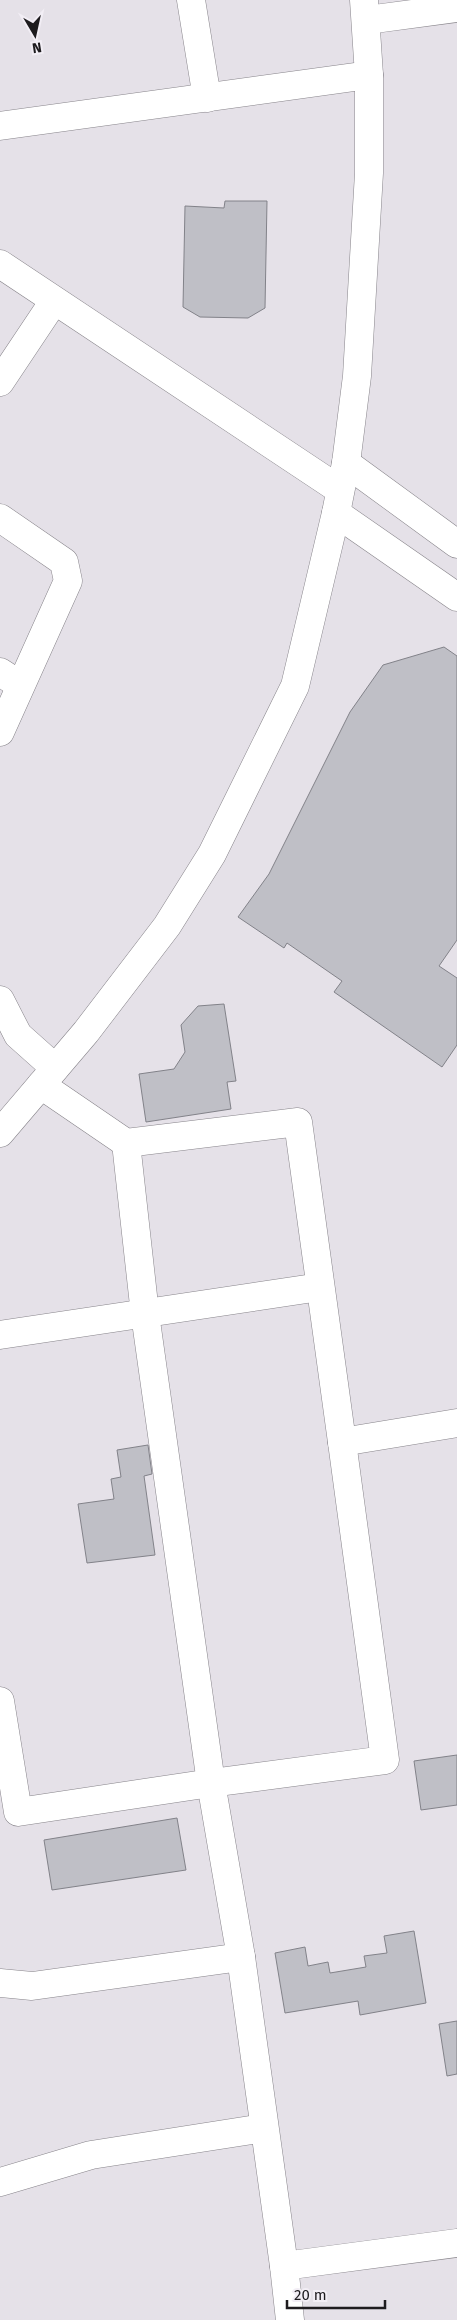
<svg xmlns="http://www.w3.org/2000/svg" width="457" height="2320" viewBox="0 0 457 2320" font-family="'Fira Sans',sans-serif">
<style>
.building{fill:#bfbfc6;stroke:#828289}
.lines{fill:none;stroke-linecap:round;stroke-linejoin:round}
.minor-casing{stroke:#87848a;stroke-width:29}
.minor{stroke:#fff;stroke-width:28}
</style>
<rect width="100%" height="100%" fill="#e5e1e8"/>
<!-- building -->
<g class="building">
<path d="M 225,201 L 267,201 L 265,308 L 248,318 L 200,317 L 183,307 L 185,206 L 224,208 Z"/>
<path d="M 444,647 L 457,656 L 457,940 L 439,966 L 457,978 L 457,1045 L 442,1067 L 334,992 L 342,981 L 287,943 L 284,948 L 238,917 L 269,874 L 350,712 L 383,665 Z"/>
<path d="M 224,1004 L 236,1081 L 227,1082 L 231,1109 L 146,1122 L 139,1074 L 174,1069 L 185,1052 L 181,1025 L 198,1006 Z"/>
<path d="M 148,1445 L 152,1474 L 144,1476 L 155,1555 L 87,1563 L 78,1504 L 114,1499 L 111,1479 L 121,1477 L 117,1450 Z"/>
<path d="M 457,1755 L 457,1805 L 421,1810 L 414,1761 Z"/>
<path d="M 177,1818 L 186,1870 L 52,1890 L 44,1840 Z"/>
<path d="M 414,1931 L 426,2003 L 360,2015 L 358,2001 L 285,2013 L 275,1953 L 305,1947 L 308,1966 L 328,1962 L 330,1973 L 366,1967 L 364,1956 L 387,1953 L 384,1936 Z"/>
<path d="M 457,2021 L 457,2074 L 447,2076 L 439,2024 Z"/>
</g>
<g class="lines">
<defs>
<g id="minor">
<path d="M 191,0 L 207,98"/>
<path d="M 367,20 L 457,8"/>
<path d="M 0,126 L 369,75"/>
<path d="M 0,264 L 340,490"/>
<path d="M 0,382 L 54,301"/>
<path d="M 346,463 L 457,544"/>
<path d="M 336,513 L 457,597"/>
<path d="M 0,518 L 64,562 L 68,581 L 0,732"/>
<path d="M 0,672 L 20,685"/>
<path d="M 0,1000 L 18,1035 L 55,1068"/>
<path d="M 41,1085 L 126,1143 L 298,1122 L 342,1442 L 457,1423"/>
<path d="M 0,1133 L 86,1032 L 167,926 L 212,854 L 295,686 L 336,513 L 346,463 L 357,376 L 369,173 L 369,75 L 364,0"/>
<path d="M 126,1143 L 145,1314 L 211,1783 L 241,1957 L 284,2266 L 457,2243"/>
<path d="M 0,1335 L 320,1287"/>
<path d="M 0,1701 L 18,1812 L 211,1783 L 385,1760 L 342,1442"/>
<path d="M 0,1983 L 32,1986 L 241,1957"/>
<path d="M 0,2182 L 91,2155 L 264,2128"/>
<path d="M 284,2266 L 290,2320"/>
</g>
</defs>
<!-- minor casing -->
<use href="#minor" class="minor-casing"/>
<!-- minor -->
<use href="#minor" class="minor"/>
</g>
<!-- north arrow -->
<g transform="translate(35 35) rotate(171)" stroke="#f2eef5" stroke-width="4" paint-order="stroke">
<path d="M0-4L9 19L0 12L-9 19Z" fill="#1d1b1e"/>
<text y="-8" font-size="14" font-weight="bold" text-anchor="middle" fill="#1d1b1e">N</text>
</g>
<!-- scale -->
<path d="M287 2300v8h98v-8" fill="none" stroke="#1d1b1e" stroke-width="2.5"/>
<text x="294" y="2300" font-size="15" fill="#1d1b1e" stroke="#f2eef5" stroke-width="4" paint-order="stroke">20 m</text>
</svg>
